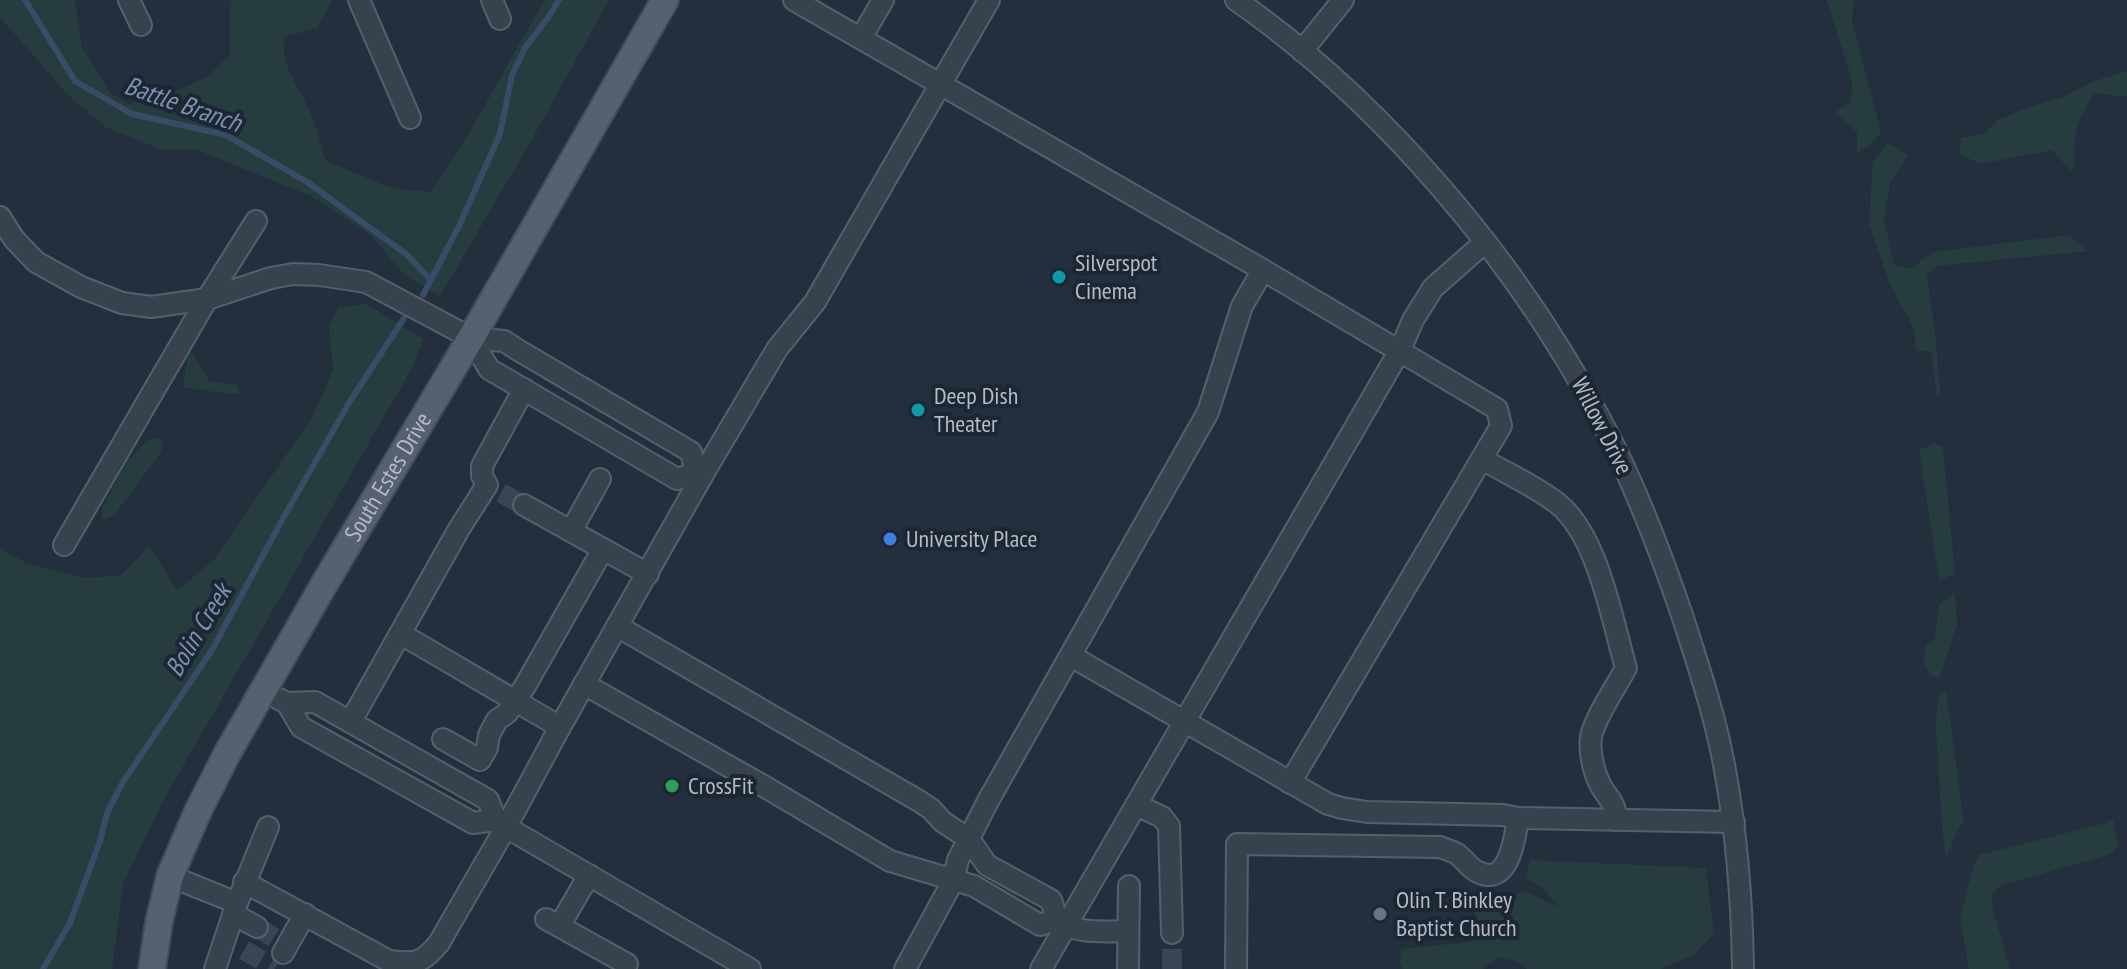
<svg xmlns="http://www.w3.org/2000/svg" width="2127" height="969" viewBox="0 0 2127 969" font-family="'PT Sans Narrow',sans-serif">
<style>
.green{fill:#263c3f}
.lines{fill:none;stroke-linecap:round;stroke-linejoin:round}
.stream{stroke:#394c67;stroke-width:6}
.minor-tunnel{stroke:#3a4453;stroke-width:20;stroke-dasharray:20 10;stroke-linecap:butt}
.minor-casing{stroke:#565f6c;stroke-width:24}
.major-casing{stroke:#414a57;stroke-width:30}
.minor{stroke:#38414e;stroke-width:20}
.major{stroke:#56606e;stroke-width:26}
.culture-dot{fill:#0f9aa8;stroke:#1d2633;stroke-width:3}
.shop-dot{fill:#3f7fe0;stroke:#1d2633;stroke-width:3}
.leisure-dot{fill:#2e9e5b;stroke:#1d2633;stroke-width:3}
.worship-dot{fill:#6b7280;stroke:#1d2633;stroke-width:3}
.labels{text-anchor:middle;stroke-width:8;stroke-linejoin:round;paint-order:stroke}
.poi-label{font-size:24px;fill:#b4bcc9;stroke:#1d2633;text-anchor:start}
.street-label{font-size:24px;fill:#b4bcc9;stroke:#1d2633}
.water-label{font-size:26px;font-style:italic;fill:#7c92b1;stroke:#1d2633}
</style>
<rect width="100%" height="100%" fill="#242f3e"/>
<!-- green -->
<g class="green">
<path d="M 0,0 L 75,0 L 82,47 L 110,93 L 129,104 L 181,89 L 208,76 L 230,55 L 230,8 L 232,0 L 333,0 L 317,28 L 284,37 C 281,66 296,82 308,107 C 316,124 320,143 326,161 L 392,188 L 430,192 C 474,132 506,63 545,0 L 609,0 L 531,141 L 440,296 L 403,274 L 372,236 L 311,196 L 195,149 L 160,149 L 105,127 L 65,92 L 0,17 Z"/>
<path d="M 1827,0 L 1857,0 L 1854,1 L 1852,21 L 1881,132 L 1871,145 L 1857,154 L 1857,132 L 1835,112 L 1851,102 L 1852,80 Z"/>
<path d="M 2127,71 L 2127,97 L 2095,93 C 2076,119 2073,136 2075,168 L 2071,171 L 2052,150 L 1980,164 L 1960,154 L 1961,138 L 1984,134 L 1998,120 L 2029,107 L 2063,97 L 2094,81 Z"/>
<path d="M 1889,143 L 1908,155 L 1890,184 L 1884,218 L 1894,265 L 1910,269 L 1933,252 L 2069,235 L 2088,251 L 1936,266 L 1927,274 L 1936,342 L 1940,392 L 1937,398 L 1931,351 L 1917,351 L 1913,327 L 1890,284 L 1869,224 L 1873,161 Z"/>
<path d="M 367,304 L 423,339 L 412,368 L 163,801 L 123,884 L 112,969 L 0,969 L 0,549 L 26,563 L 86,578 L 121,575 L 149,546 L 177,590 L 213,561 L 313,416 L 333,370 L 329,327 L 338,307 Z"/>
<path d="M 189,348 L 209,381 L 237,385 L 240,393 C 220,395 203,388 183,388 Z"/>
<path d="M 149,439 L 163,439 L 161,452 L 115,514 L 102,521 L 102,509 L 125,463 Z"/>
<path d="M 1935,443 L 1943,447 L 1955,574 L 1939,580 L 1919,450 Z"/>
<path d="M 1955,592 L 1957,625 L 1940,677 L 1933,677 L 1923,663 L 1926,646 L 1935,639 L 1939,605 Z"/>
<path d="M 1946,690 L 1964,823 L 1959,827 L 1946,858 C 1941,826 1940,794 1938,762 C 1937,738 1933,714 1941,692 Z"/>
<path d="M 2113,818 L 2118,844 L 2111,854 L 2000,886 L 1992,895 L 1992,906 L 2010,969 L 1969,969 L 1960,918 L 1974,864 L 1979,855 L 2106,823 Z"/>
<path d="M 1530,860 L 1706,868 L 1714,934 L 1692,956 L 1660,969 L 1527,969 L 1516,961 L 1500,957 L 1483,969 L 1403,969 L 1400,964 L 1401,949 L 1469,942 L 1479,924 L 1471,906 L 1476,894 L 1501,897 L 1527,892 L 1559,907 L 1542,887 L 1526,879 Z"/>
</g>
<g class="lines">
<!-- stream -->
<g class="stream">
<path d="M 25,0 L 75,81 L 132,114 L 226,135 L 307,182 L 406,254 L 431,280"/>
<path d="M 423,295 L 459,226 L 500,134 L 512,75 L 525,48 L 548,18 L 559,0"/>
<path d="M 43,969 L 70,923 L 100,841 L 107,813 L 123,782 L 212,650 L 281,522 L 349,403 L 404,318"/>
</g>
<!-- minor-tunnel -->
<g class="minor-tunnel">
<path d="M 501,493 L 524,505"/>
<path d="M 257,927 L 278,940"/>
<path d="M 244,950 L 275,968"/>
<path d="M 1172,969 L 1172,933"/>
</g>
<defs>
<g id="minor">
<path d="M 129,0 L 141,25"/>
<path d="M 359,0 L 410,118"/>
<path d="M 492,0 L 500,19"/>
<path d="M 794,0 L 1263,270 L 1497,409 L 1501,426 L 1290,783"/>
<path d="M 1236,0 C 1382,102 1516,260 1599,417 C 1634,481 1660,550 1683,618 C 1699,668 1716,719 1725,770 C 1737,836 1742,902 1743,969"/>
<path d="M 861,38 L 883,0"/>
<path d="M 1302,51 L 1343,0"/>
<path d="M 0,217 L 14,239 L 36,262 L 81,287 L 122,303 L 151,307 L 207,299 L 271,278 L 293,274 L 319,275 L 366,282 L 471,338 L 504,341 L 518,350 L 691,452 L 696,473"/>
<path d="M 471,338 L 489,369 L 677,479 L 696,473 L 702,476 L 777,349 L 815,302 L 989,0"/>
<path d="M 1482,459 C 1506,473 1535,486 1557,503 C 1598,535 1612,620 1626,668 C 1617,685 1594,719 1591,737 C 1589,749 1593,769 1598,780 C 1605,797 1616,800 1616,820"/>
<path d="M 702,476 L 560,727 L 506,827 L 750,969"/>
<path d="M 524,505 L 648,574"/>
<path d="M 571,531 L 600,479"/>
<path d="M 64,545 L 207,299 L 256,221"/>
<path d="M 617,626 L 919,801 L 931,809 L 943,822 L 969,839 L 987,865 L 1051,900 C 1053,905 1055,915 1058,919 C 1071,935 1110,931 1128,931"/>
<path d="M 401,634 L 560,727"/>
<path d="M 1071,656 L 1328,804 L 1342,808 L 1367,812 L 1503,815 L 1518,818 L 1734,822"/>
<path d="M 584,684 L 767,788 L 890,861 L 974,886 L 1040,925 L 1058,919"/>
<path d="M 279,699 L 287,703 L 301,727 L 473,823 L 496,820"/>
<path d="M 351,721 L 459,529 L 487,485 L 482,476 L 482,466 L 524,389"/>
<path d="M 443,739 L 480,760 L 487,748 L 489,735 L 497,720 L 507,713 L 525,686 L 603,549"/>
<path d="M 1136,805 L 1162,817 L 1169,826 L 1172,933"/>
<path d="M 170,876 L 237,903 L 268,827"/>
<path d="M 244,882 L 389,961 C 415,964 422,964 439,943 L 506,827 L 496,820 L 488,800 L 315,702 L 287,703"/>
<path d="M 233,914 L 257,927"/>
<path d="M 546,919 L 627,964"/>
<path d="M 560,925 L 589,875"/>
<path d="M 283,953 L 305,914"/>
<path d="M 215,969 L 237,903"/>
<path d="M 905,969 L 953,881 L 958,860 L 988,801 L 1208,412 L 1242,306 L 1263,270"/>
<path d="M 1041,969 L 1400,350 L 1413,320 L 1433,288 L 1485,242"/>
<path d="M 1128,969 L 1129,886"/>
<path d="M 1236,969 L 1237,844 L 1440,847 C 1445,849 1452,851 1457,854 C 1464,859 1469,867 1476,871 C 1509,890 1515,837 1518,818"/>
</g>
<g id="major">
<path id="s1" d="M 152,969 L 159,922 L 170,876 L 198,811 L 228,752 L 326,581 L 471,338 L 665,0"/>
</g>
</defs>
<!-- minor casing -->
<use href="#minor" class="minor-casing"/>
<!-- major casing -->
<use href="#major" class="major-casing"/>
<!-- minor -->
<use href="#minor" class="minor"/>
<!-- major -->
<use href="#major" class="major"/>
</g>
<!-- markers -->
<g class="culture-dot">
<circle cx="1059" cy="277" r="8"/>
<circle cx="918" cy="410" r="8"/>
</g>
<circle class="shop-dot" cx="890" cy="539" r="8"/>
<circle class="leisure-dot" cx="672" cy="786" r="8"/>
<circle class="worship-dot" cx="1380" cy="914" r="8"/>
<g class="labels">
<!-- poi labels -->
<g class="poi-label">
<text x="1075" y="271">Silverspot<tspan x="1075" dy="28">Cinema</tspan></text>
<text x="934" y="404">Deep Dish<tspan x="934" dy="28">Theater</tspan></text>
<text x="906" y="547">University Place</text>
<text x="688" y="794">CrossFit</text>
<text x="1396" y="908">Olin T. Binkley<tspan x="1396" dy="28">Baptist Church</tspan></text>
</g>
<!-- street labels -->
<g class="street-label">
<text transform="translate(1602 426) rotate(63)" y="8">Willow Drive</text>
<text dy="8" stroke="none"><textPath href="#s1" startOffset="550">South Estes Drive</textPath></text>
</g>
<!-- water labels -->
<g class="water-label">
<text transform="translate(183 104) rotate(19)" y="9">Battle Branch</text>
<text transform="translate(198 630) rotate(-59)" y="9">Bolin Creek</text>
</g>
</g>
</svg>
